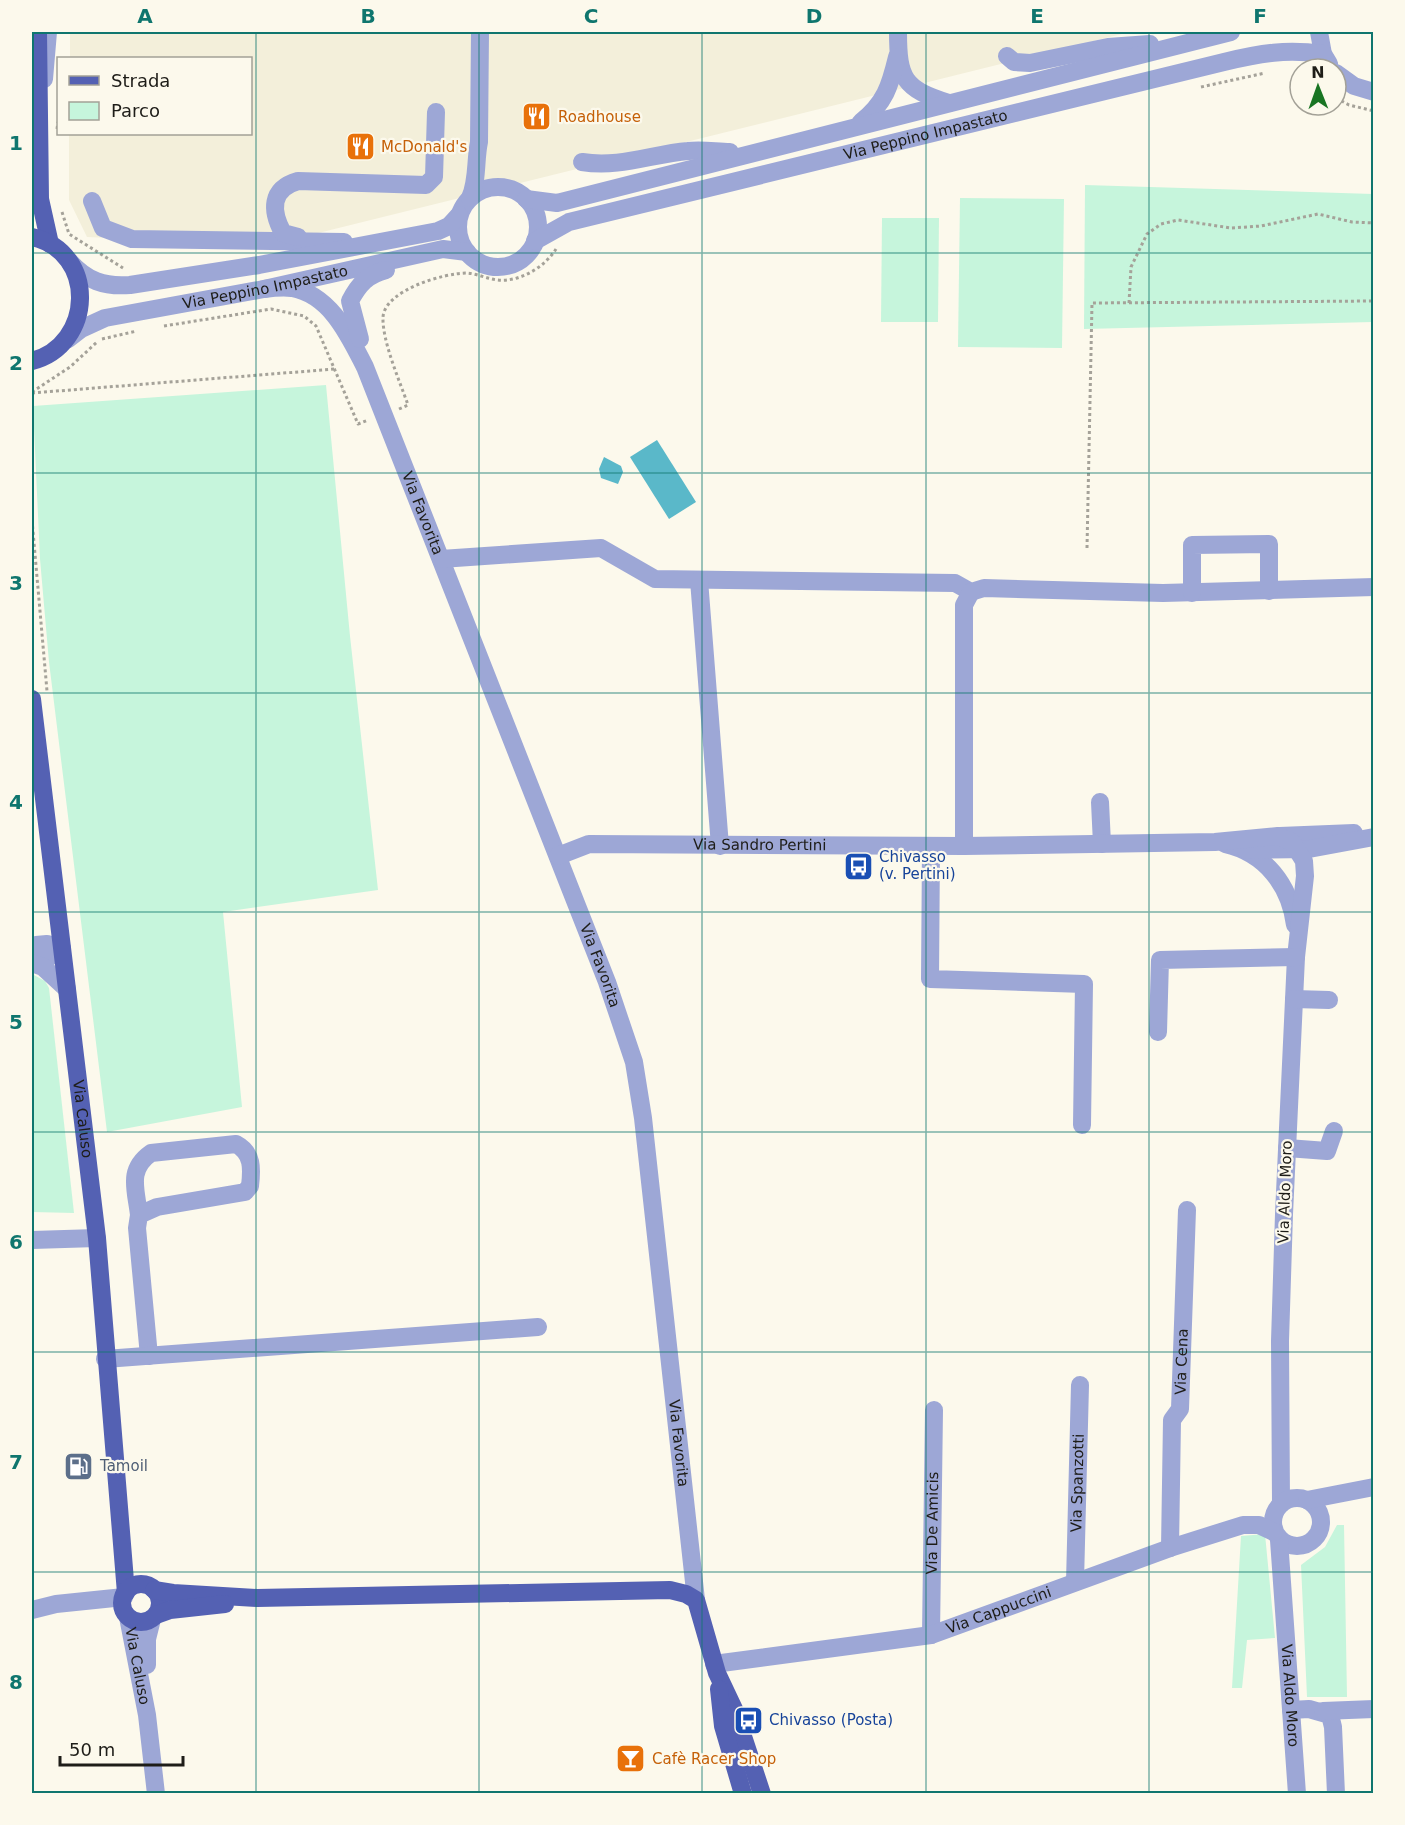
<svg xmlns="http://www.w3.org/2000/svg" width="1405" height="1825" viewBox="0 0 1405 1825" font-family="'DejaVu Sans',sans-serif">
<style>
.built{fill:#f3efda}
.green{fill:#c6f5dc}
.water{fill:#5ab8c9}
.lines{fill:none;stroke-linecap:round;stroke-linejoin:round}
.path{stroke:#a5a299;stroke-width:3;stroke-dasharray:3 3;stroke-linecap:butt}
.minor{stroke:#9da7d6;stroke-width:18}
.major{stroke:#5461b3;stroke-width:18}
.grid{fill:none;stroke:#0f766e;stroke-width:1.5;stroke-opacity:0.55}
.labels{text-anchor:middle;stroke-width:4.5;stroke-linejoin:round;paint-order:stroke}
.food-label{font-size:15px;fill:#c56008;stroke:#fcf9ec;text-anchor:start}
.street-label{font-size:15px;fill:#1e1d18;stroke:#fcf9ec}
.transit-label{font-size:15px;fill:#164399;stroke:#fcf9ec;text-anchor:start}
.service-label{font-size:15px;fill:#4e5e75;stroke:#fcf9ec;text-anchor:start}
.neatline{fill:none;stroke:#0f766e;stroke-width:2}
.grid-label{font-size:20px;text-anchor:middle;font-weight:bold;fill:#0f766e}
</style>
<rect width="100%" height="100%" fill="#fcf9ec"/>
<!-- built -->
<path class="built" d="M 70,32 L 1130,32 L 270,245 L 87,237 L 69,200 L 69,134 L 250,134 L 250,58 L 70,58 Z"/>
<!-- green -->
<g class="green">
<path d="M 1085,185 L 1373,194 L 1373,322 L 1084,329 Z"/>
<path d="M 960,198 L 1064,199 L 1062,348 L 958,347 Z"/>
<path d="M 882,218 L 939,218 L 938,322 L 881,322 Z"/>
<path d="M 326,385 L 350,636 L 378,890 L 223,912 L 242,1107 L 107,1132 L 49,662 L 40,559 L 33,406 Z"/>
<path d="M 32,974 L 45,981 L 49,988 L 74,1213 L 32,1212 Z"/>
<path d="M 1337,1525 L 1344,1525 L 1347,1697 L 1307,1697 L 1301,1565 L 1325,1547 Z"/>
<path d="M 1265,1534 L 1275,1638 L 1247,1640 L 1242,1688 L 1232,1688 L 1241,1536 Z"/>
</g>
<!-- water -->
<g class="water">
<path d="M 657,440 L 696,502 L 669,519 L 630,457 Z"/>
<path d="M 604,457 L 621,466 L 623,472 L 618,484 L 601,478 L 599,469 Z"/>
</g>
<g class="lines">
<!-- path -->
<g class="path">
<path d="M 1201,87 L 1265,73"/>
<path d="M 1336,98 L 1349,105 L 1374,111"/>
<path d="M 57,129 L 58,122"/>
<path d="M 62,212 L 69,234 L 123,268"/>
<path d="M 1129,303 L 1131,267 L 1147,234 L 1161,224 L 1178,220 L 1231,228 L 1261,226 L 1318,214 L 1352,222 L 1374,223"/>
<path d="M 164,326 L 271,309 L 304,316 L 316,326 L 358,424 L 368,420"/>
<path d="M 102,339 L 137,331"/>
<path d="M 32,392 L 70,367 L 97,342"/>
<path d="M 32,393 L 335,369"/>
<path d="M 399,409 L 408,405 C 400,382 382,341 383,317 C 385,290 444,273 467,273 C 480,274 493,282 507,280 C 526,278 546,265 556,249"/>
<path d="M 32,520 L 47,691"/>
<path d="M 1087,548 L 1092,303 L 1374,301"/>
</g>
<!-- minor -->
<g class="minor">
<path d="M 898,32 C 898,79 904,89 949,103"/>
<path d="M 1319,32 L 1323,54 L 1329,64"/>
<path d="M 1007,56 L 1014,62 L 1030,63 L 1108,47 L 1150,44"/>
<path d="M 1336,73 L 1354,86 L 1374,92"/>
<path d="M 44,79 L 48,32"/>
<path d="M 861,122 C 885,103 890,86 897,57"/>
<path d="M 582,162 C 620,168 652,154 688,151 C 702,149 717,152 730,152"/>
<circle cx="498" cy="227" r="40"/>
<path d="M 470,198 C 478,180 475,161 479,142 L 480,32"/>
<path d="M 526,199 L 557,203 L 1231,32"/>
<path d="M 92,201 L 103,228 L 132,239 L 344,242"/>
<path d="M 298,237 L 283,233 C 271,211 270,189 298,181 L 426,185 L 434,177 L 436,112"/>
<path id="s1" d="M 535,241 L 569,222 L 1224,62 C 1261,53 1286,49 1323,54"/>
<path d="M 69,261 C 87,281 104,287 130,285 L 259,265 L 438,231 L 449,226 L 459,215"/>
<path id="s2" d="M 264,289 C 272,288 283,287 292,288 C 331,295 349,336 365,367 L 607,982 L 634,1062 L 643,1118 L 696,1600"/>
<path id="s3" d="M 68,339 L 81,329 L 105,318 L 264,289 L 443,249 L 467,252"/>
<path d="M 360,339 L 350,301 C 359,284 367,275 386,270"/>
<path d="M 441,559 L 601,548 L 655,579 L 955,583 L 971,592 L 984,588 L 1163,593 L 1374,587"/>
<path d="M 699,580 L 720,846"/>
<path d="M 1192,593 L 1192,545 L 1269,544 L 1269,591"/>
<path d="M 1100,802 L 1102,844"/>
<path d="M 1280,836 L 1354,833"/>
<path d="M 1225,844 C 1265,853 1290,885 1295,925"/>
<path d="M 931,846 L 930,979 L 1084,984 L 1082,1125"/>
<path d="M 964,846 L 964,605 L 971,592"/>
<path d="M 1246,850 L 1309,849 L 1374,837"/>
<path id="s4" d="M 558,856 L 589,844 L 964,846 L 1215,842 L 1278,836 L 1292,842 L 1304,861 L 1305,876 L 1296,957 L 1284,1214 L 1280,1341 L 1281,1504"/>
<path d="M 32,962 L 48,958 L 62,948 L 47,944 L 36,945"/>
<path d="M 32,963 L 43,967 L 67,989"/>
<path d="M 1294,999 L 1329,1000"/>
<path d="M 1158,1032 L 1160,960 L 1296,957"/>
<path d="M 1287,1148 L 1327,1151 L 1334,1131"/>
<path d="M 139,1215 C 136,1189 127,1170 151,1153 L 236,1144 C 253,1153 252,1169 250,1186 L 245,1192 L 157,1207 L 139,1215 L 137,1228 L 149,1356"/>
<path d="M 32,1240 L 97,1238"/>
<path d="M 105,1359 L 538,1327"/>
<circle cx="1297" cy="1522" r="24"/>
<path d="M 1307,1500 L 1374,1487"/>
<path id="s5" d="M 1279,1540 L 1297,1794"/>
<path id="s6" d="M 1170,1548 L 1172,1420 L 1180,1409 L 1187,1210"/>
<path id="s7" d="M 1075,1582 L 1080,1385"/>
<path d="M 32,1610 L 56,1604 L 124,1597"/>
<path id="s8" d="M 128,1617 L 147,1715 L 156,1794"/>
<path id="s9" d="M 931,1635 L 934,1410"/>
<path id="s10" d="M 714,1664 L 931,1635 L 1170,1548 L 1243,1525 L 1259,1525 L 1274,1532"/>
<path d="M 147,1665 L 147,1639 L 152,1619"/>
<path d="M 1291,1710 L 1309,1709 L 1330,1715 L 1333,1727 L 1336,1794"/>
<path d="M 1323,1711 L 1374,1709"/>
</g>
<!-- major -->
<g class="major">
<path d="M 38,32 L 40,199 L 50,244"/>
<path d="M 32,237 C 98,252 94,345 32,361"/>
<path id="s11" d="M 32,699 L 97,1238 L 126,1593"/>
<circle cx="141" cy="1603" r="19"/>
<path d="M 154,1590 L 173,1593 L 257,1598 L 670,1590 L 686,1594 L 696,1600 L 717,1673 L 734,1709 L 762,1794"/>
<path d="M 156,1615 L 170,1610 L 225,1604"/>
<path d="M 719,1689 L 723,1726 L 743,1794"/>
</g>
</g>
<!-- grid -->
<path class="grid" d="M 256,32 L 256,1794M 479,32 L 479,1794M 702,32 L 702,1794M 926,32 L 926,1794M 1149,32 L 1149,1794M 32,253 L 1374,253M 32,473 L 1374,473M 32,693 L 1374,693M 32,912 L 1374,912M 32,1132 L 1374,1132M 32,1352 L 1374,1352M 32,1572 L 1374,1572"/>
<!-- icons -->
<defs>
<symbol id="restaurant-square" viewBox="-11 -11 22 22"><rect x="-9" y="-9" width="18" height="18" rx="4" fill="#e8710a" stroke="#fcf9ec"/><path d="M-5-6h1v4h1v-4h1v4h1v-4h1v5L-1.5 .5V6h-2V.5L-5-1ZM5-6V6H3V1.5H1.5Q1.5-4 5-6Z" fill="#fff"/></symbol>
<symbol id="bus-square" viewBox="-11 -11 22 22"><rect x="-9" y="-9" width="18" height="18" rx="4" fill="#1a4fb4" stroke="#fcf9ec"/><path d="M-5-6H5V4H4V6H2V4H-2V6H-4V4H-5ZM-3.5-4V0h7V-4ZM-3.5 1.2v1.5H-2V1.2ZM2 1.2v1.5H3.5V1.2Z" fill="#fff"/></symbol>
<symbol id="fuel-square" viewBox="-11 -11 22 22"><rect x="-9" y="-9" width="18" height="18" rx="4" fill="#5c6f8a" stroke="#fcf9ec"/><path d="M-5.5-6h7V0h2V4h1.3V-2.5L3-4.5l.8-.8L6-3V5H2.5V1h-1V6h-7ZM-4.2-4.7v3.2H.2V-4.7Z" fill="#fff"/></symbol>
<symbol id="bar-square" viewBox="-11 -11 22 22"><rect x="-9" y="-9" width="18" height="18" rx="4" fill="#e8710a" stroke="#fcf9ec"/><path d="M-6-5H6L.8 .8V4.5H3.5V6h-7V4.5H-.8V.8Z" fill="#fff"/></symbol>
</defs>
<g fill-rule="evenodd">
<use href="#restaurant-square" x="520" y="100" width="33" height="33"/>
<use href="#restaurant-square" x="344" y="130" width="33" height="33"/>
<use href="#bus-square" x="842" y="850" width="33" height="33"/>
<use href="#fuel-square" x="62" y="1450" width="33" height="33"/>
<use href="#bus-square" x="732" y="1704" width="33" height="33"/>
<use href="#bar-square" x="614" y="1742" width="33" height="33"/>
</g>
<g class="labels">
<!-- food labels -->
<g class="food-label">
<text x="558" y="122">Roadhouse</text>
<text x="381" y="152">McDonald's</text>
<text x="652" y="1764">Cafè Racer Shop</text>
</g>
<!-- street labels -->
<g class="street-label">
<text dy="5" stroke="none"><textPath href="#s1" startOffset="406">Via Peppino Impastato</textPath></text>
<text dy="5" stroke="none"><textPath href="#s3" startOffset="206">Via Peppino Impastato</textPath></text>
<text dy="5" stroke="none"><textPath href="#s2" startOffset="297">Via Favorita</textPath></text>
<text dy="5" stroke="none"><textPath href="#s4" startOffset="204">Via Sandro Pertini</textPath></text>
<text dy="5" stroke="none"><textPath href="#s2" startOffset="783">Via Favorita</textPath></text>
<text dy="5" stroke="none"><textPath href="#s11" startOffset="423">Via Caluso</textPath></text>
<text transform="translate(1285 1192) rotate(-88)" y="5">Via Aldo Moro</text>
<text dy="5" stroke="none"><textPath href="#s6" startOffset="189">Via Cena</textPath></text>
<text dy="5" stroke="none"><textPath href="#s2" startOffset="1269">Via Favorita</textPath></text>
<text dy="5" stroke="none"><textPath href="#s7" startOffset="99">Via Spanzotti</textPath></text>
<text dy="5" stroke="none"><textPath href="#s9" startOffset="112">Via De Amicis</textPath></text>
<text dy="5" stroke="none"><textPath href="#s10" startOffset="291">Via Cappuccini</textPath></text>
<text dy="5" stroke="none"><textPath href="#s8" startOffset="50">Via Caluso</textPath></text>
<text dy="5" stroke="none"><textPath href="#s5" startOffset="156">Via Aldo Moro</textPath></text>
</g>
<!-- transit labels -->
<g class="transit-label">
<text x="879" y="862">Chivasso<tspan x="879" dy="17">(v. Pertini)</tspan></text>
<text x="769" y="1725">Chivasso (Posta)</text>
</g>
<!-- service labels -->
<g class="service-label">
<text x="100" y="1471">Tamoil</text>
</g>
</g>
<!-- border -->
<rect width="1405" height="1825" fill="none" stroke="#fcf9ec" stroke-width="66"/>
<!-- legend -->
<rect x="57" y="57" width="195" height="78" fill="#fcf9ec" stroke="#a3a197" stroke-width="1.5"/>
<rect x="69" y="76" width="30" height="9" fill="#5461b3" stroke="#a3a197" stroke-width="1.5"/>
<text x="111" y="87" font-size="18" fill="#1e1d18">Strada</text>
<rect x="69" y="102" width="30" height="18" fill="#c6f5dc" stroke="#a3a197" stroke-width="1.5"/>
<text x="111" y="117" font-size="18" fill="#1e1d18">Parco</text>
<!-- north arrow -->
<g transform="translate(1318 87) rotate(359)"><circle r="28" fill="#fcf9ec" stroke="#a3a197" stroke-width="1.5"/>
<path d="M0-4.5L10 22L0 15L-10 22Z" fill="#197523"/>
<text y="-9" font-size="16" font-weight="bold" text-anchor="middle" fill="#1e1d18">N</text>
</g>
<!-- scale -->
<path d="M60 1756v9h123v-9" fill="none" stroke="#1e1d18" stroke-width="3"/>
<text x="69" y="1756" font-size="18" fill="#1e1d18" stroke="#fcf9ec" stroke-width="4.5" paint-order="stroke">50 m</text>
<rect x="33" y="33" width="1339" height="1759" class="neatline"/>
<g class="grid-label">
<text x="145" y="23">A</text>
<text x="368" y="23">B</text>
<text x="591" y="23">C</text>
<text x="814" y="23">D</text>
<text x="1037" y="23">E</text>
<text x="1260" y="23">F</text>
<text x="16" y="150">1</text>
<text x="16" y="370">2</text>
<text x="16" y="590">3</text>
<text x="16" y="809">4</text>
<text x="16" y="1029">5</text>
<text x="16" y="1249">6</text>
<text x="16" y="1469">7</text>
<text x="16" y="1689">8</text>
</g>
</svg>
